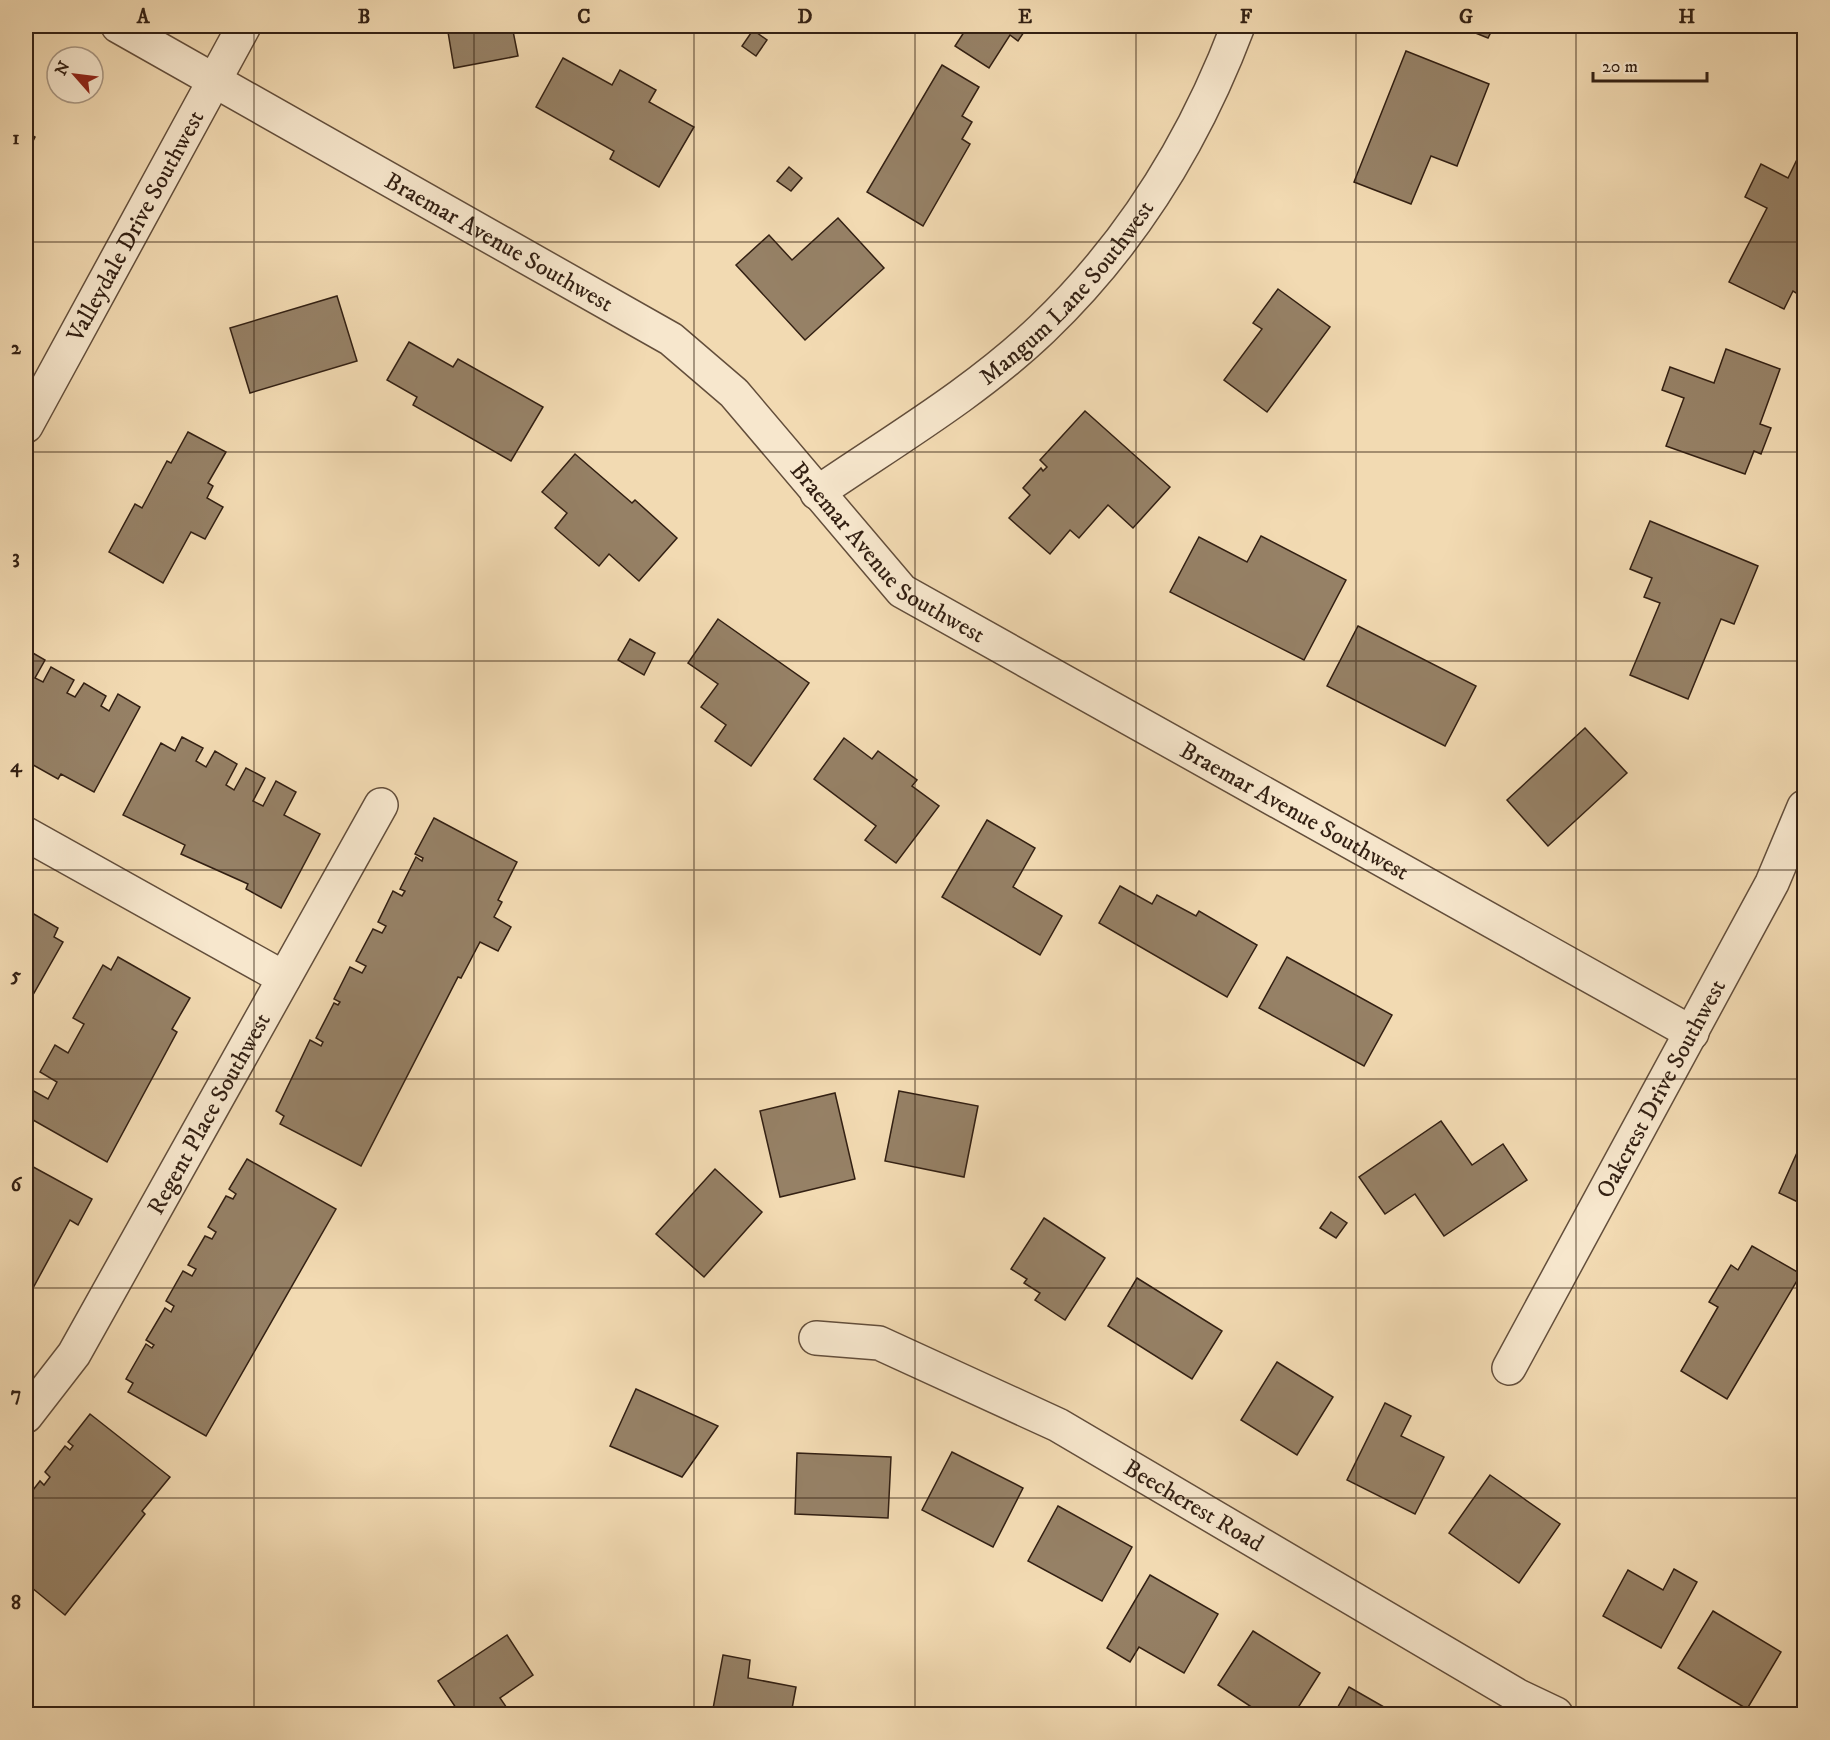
<svg xmlns="http://www.w3.org/2000/svg" width="1830" height="1740" viewBox="0 0 1830 1740" font-family="'IM FELL DW Pica',serif">
<style>
.building{fill:#968166;stroke:#332013;stroke-width:1.5}
.lines{fill:none;stroke-linecap:round;stroke-linejoin:round}
.street-casing{stroke:#634e3b;stroke-width:36}
.street{stroke:#f7e7cd;stroke-width:33}
.grid{fill:none;stroke:#332013;stroke-width:1.5;stroke-opacity:0.55}
.labels{text-anchor:middle;stroke-width:4.5;stroke-linejoin:round;paint-order:stroke}
.street-label{font-size:24px;fill:#332013;stroke:#f7e7cd}
.neatline{fill:none;stroke:#332013;stroke-width:2}
.grid-label{font-size:20px;text-anchor:middle;font-weight:bold;fill:#332013}
</style>
<rect width="100%" height="100%" fill="#f2dab2"/>
<filter id="stains"><feTurbulence type="fractalNoise" baseFrequency=".00333" numOctaves="4"/><feColorMatrix values="0 0 0 0 .2 0 0 0 0 .09 0 0 0 0 .02 0 0 0 .5 -.17"/></filter>
<radialGradient id="worn" r=".72"><stop offset=".6" stop-color="#630" stop-opacity="0"/><stop offset="1" stop-color="#630" stop-opacity=".3"/></radialGradient>
<!-- building -->
<g class="building">
<path d="M 447,26 L 512,26 L 518,56 L 454,68 Z"/>
<path d="M 968,26 L 1028,26 L 1018,41 L 1010,35 L 989,68 L 955,46 Z"/>
<path d="M 1458,26 L 1494,26 L 1488,38 Z"/>
<path d="M 753,30 L 767,40 L 756,56 L 742,46 Z"/>
<path d="M 1406,51 L 1489,84 L 1457,166 L 1431,156 L 1411,204 L 1354,182 Z"/>
<path d="M 563,58 L 612,85 L 620,70 L 656,90 L 649,102 L 694,127 L 659,187 L 610,159 L 614,151 L 536,107 Z"/>
<path d="M 942,65 L 979,87 L 962,116 L 972,122 L 962,139 L 970,144 L 923,226 L 867,192 Z"/>
<path d="M 26,132 L 35,137 L 26,155 Z"/>
<path d="M 1803,147 L 1804,288 L 1801,296 L 1793,291 L 1784,309 L 1729,282 L 1767,208 L 1745,197 L 1761,164 L 1788,178 Z"/>
<path d="M 789,167 L 802,178 L 791,191 L 777,181 Z"/>
<path d="M 838,218 L 884,268 L 805,340 L 736,265 L 769,235 L 792,260 Z"/>
<path d="M 1278,289 L 1330,327 L 1267,412 L 1224,380 L 1262,329 L 1253,323 Z"/>
<path d="M 337,296 L 357,361 L 250,393 L 230,328 Z"/>
<path d="M 409,342 L 453,367 L 458,359 L 543,407 L 511,461 L 413,405 L 417,397 L 387,380 Z"/>
<path d="M 1726,349 L 1780,369 L 1760,424 L 1771,428 L 1761,454 L 1754,451 L 1745,474 L 1666,446 L 1684,398 L 1662,390 L 1670,367 L 1714,383 Z"/>
<path d="M 1085,411 L 1170,487 L 1133,528 L 1108,505 L 1079,538 L 1070,530 L 1050,554 L 1009,518 L 1030,495 L 1023,488 L 1041,468 L 1043,471 L 1047,467 L 1040,460 Z"/>
<path d="M 188,432 L 226,452 L 208,483 L 213,486 L 207,498 L 223,507 L 205,539 L 191,532 L 163,583 L 109,552 L 135,504 L 142,508 L 167,461 L 171,463 Z"/>
<path d="M 575,454 L 632,503 L 635,500 L 677,538 L 639,581 L 609,554 L 599,566 L 555,528 L 567,513 L 542,492 Z"/>
<path d="M 1650,521 L 1758,566 L 1734,624 L 1721,619 L 1688,699 L 1630,675 L 1660,603 L 1644,597 L 1652,578 L 1630,569 Z"/>
<path d="M 1261,536 L 1346,580 L 1304,660 L 1170,592 L 1199,537 L 1247,562 Z"/>
<path d="M 718,619 L 809,683 L 751,766 L 715,741 L 726,725 L 701,707 L 718,684 L 688,663 Z"/>
<path d="M 1358,626 L 1476,686 L 1445,746 L 1327,686 Z"/>
<path d="M 630,639 L 655,653 L 644,675 L 618,660 Z"/>
<path d="M 26,649 L 45,660 L 35,678 L 43,682 L 51,667 L 74,680 L 67,693 L 75,697 L 84,683 L 106,696 L 101,706 L 109,711 L 118,694 L 140,707 L 94,792 L 61,774 L 58,779 L 28,762 L 26,764 Z"/>
<path d="M 1585,728 L 1627,773 L 1548,846 L 1507,800 Z"/>
<path d="M 182,737 L 203,748 L 196,761 L 206,767 L 215,751 L 237,764 L 226,785 L 234,790 L 246,768 L 265,778 L 253,801 L 263,806 L 276,781 L 296,792 L 284,815 L 320,834 L 281,908 L 246,889 L 248,884 L 181,854 L 185,845 L 123,815 L 161,743 L 175,751 Z"/>
<path d="M 844,738 L 872,759 L 878,751 L 917,780 L 912,786 L 939,806 L 896,863 L 865,840 L 876,826 L 814,779 Z"/>
<path d="M 434,818 L 517,862 L 498,900 L 502,902 L 494,917 L 511,927 L 498,951 L 480,942 L 461,978 L 458,977 L 361,1166 L 280,1124 L 284,1116 L 276,1111 L 310,1040 L 321,1046 L 323,1042 L 316,1038 L 334,1003 L 338,1005 L 340,1002 L 334,999 L 350,967 L 362,973 L 366,966 L 356,961 L 373,929 L 382,933 L 386,926 L 378,922 L 393,891 L 402,896 L 405,891 L 400,889 L 416,857 L 422,861 L 423,858 L 415,854 Z"/>
<path d="M 987,820 L 1035,848 L 1013,887 L 1062,916 L 1040,955 L 942,897 Z"/>
<path d="M 1120,886 L 1152,904 L 1157,895 L 1196,916 L 1199,911 L 1257,945 L 1227,997 L 1099,923 Z"/>
<path d="M 27,910 L 58,928 L 54,937 L 63,942 L 26,1007 Z"/>
<path d="M 118,957 L 190,998 L 172,1029 L 177,1032 L 107,1162 L 26,1116 L 26,1102 L 32,1090 L 48,1099 L 57,1082 L 40,1072 L 55,1045 L 68,1053 L 84,1024 L 73,1018 L 103,965 L 111,970 Z"/>
<path d="M 1287,957 L 1392,1015 L 1364,1066 L 1259,1008 Z"/>
<path d="M 899,1091 L 978,1106 L 964,1177 L 885,1161 Z"/>
<path d="M 835,1093 L 855,1179 L 780,1197 L 760,1111 Z"/>
<path d="M 1441,1121 L 1472,1165 L 1503,1144 L 1527,1180 L 1444,1236 L 1415,1194 L 1385,1214 L 1359,1177 Z"/>
<path d="M 1804,1137 L 1804,1205 L 1779,1193 Z"/>
<path d="M 247,1159 L 336,1209 L 206,1436 L 128,1392 L 133,1383 L 126,1379 L 146,1344 L 152,1348 L 154,1345 L 146,1340 L 165,1308 L 171,1312 L 174,1306 L 166,1301 L 183,1271 L 192,1276 L 196,1269 L 188,1265 L 205,1236 L 212,1239 L 216,1232 L 208,1227 L 226,1196 L 233,1199 L 236,1194 L 229,1189 Z"/>
<path d="M 26,1163 L 92,1199 L 78,1225 L 70,1220 L 26,1301 Z"/>
<path d="M 715,1169 L 762,1212 L 704,1277 L 656,1234 Z"/>
<path d="M 1331,1212 L 1347,1223 L 1336,1238 L 1320,1228 Z"/>
<path d="M 1044,1218 L 1105,1258 L 1065,1320 L 1035,1300 L 1040,1293 L 1024,1283 L 1027,1279 L 1011,1269 Z"/>
<path d="M 1752,1246 L 1801,1274 L 1727,1399 L 1681,1371 L 1718,1307 L 1709,1302 L 1731,1265 L 1738,1270 Z"/>
<path d="M 1137,1278 L 1222,1331 L 1192,1379 L 1108,1326 Z"/>
<path d="M 1277,1362 L 1333,1397 L 1297,1455 L 1241,1420 Z"/>
<path d="M 636,1389 L 718,1426 L 682,1477 L 610,1446 Z"/>
<path d="M 1385,1403 L 1411,1416 L 1401,1436 L 1444,1457 L 1415,1514 L 1347,1480 Z"/>
<path d="M 90,1414 L 170,1477 L 142,1511 L 145,1514 L 65,1615 L 26,1583 L 26,1499 L 40,1481 L 44,1485 L 50,1477 L 45,1472 L 65,1446 L 70,1450 L 73,1446 L 68,1442 Z"/>
<path d="M 952,1452 L 1023,1488 L 993,1547 L 922,1510 Z"/>
<path d="M 797,1453 L 891,1457 L 888,1518 L 795,1514 Z"/>
<path d="M 1490,1475 L 1560,1524 L 1519,1583 L 1449,1533 Z"/>
<path d="M 1058,1506 L 1132,1547 L 1102,1601 L 1028,1561 Z"/>
<path d="M 1674,1569 L 1697,1582 L 1661,1648 L 1603,1616 L 1628,1570 L 1663,1590 Z"/>
<path d="M 1150,1575 L 1218,1614 L 1184,1673 L 1139,1647 L 1130,1662 L 1107,1648 Z"/>
<path d="M 1713,1611 L 1781,1652 L 1747,1709 L 1678,1668 Z"/>
<path d="M 1253,1631 L 1320,1673 L 1294,1714 L 1262,1714 L 1218,1685 Z"/>
<path d="M 507,1635 L 533,1675 L 500,1698 L 511,1714 L 460,1714 L 438,1681 Z"/>
<path d="M 723,1655 L 750,1660 L 748,1678 L 796,1687 L 791,1714 L 712,1714 Z"/>
<path d="M 1349,1687 L 1384,1707 L 1379,1714 L 1334,1714 Z"/>
</g>
<g class="lines">
<defs>
<g id="street">
<path id="s1" d="M 118,26 L 671,339 L 734,393 L 902,591 L 1692,1033"/>
<path id="s2" d="M 26,426 L 244,26"/>
<path id="s3" d="M 817,493 C 893,441 975,393 1042,329 C 1131,244 1195,140 1238,26"/>
<path d="M 26,834 L 284,978"/>
<path id="s4" d="M 816,1338 L 879,1343 L 1058,1425 L 1518,1696 L 1556,1714"/>
<path id="s5" d="M 1509,1368 L 1772,883 L 1804,807"/>
<path id="s6" d="M 26,1416 L 74,1354 L 381,805"/>
</g>
</defs>
<!-- street casing -->
<use href="#street" class="street-casing"/>
<!-- street -->
<use href="#street" class="street"/>
</g>
<!-- grid -->
<path class="grid" d="M 254,26 L 254,1714M 474,26 L 474,1714M 694,26 L 694,1714M 915,26 L 915,1714M 1136,26 L 1136,1714M 1356,26 L 1356,1714M 1576,26 L 1576,1714M 26,242 L 1804,242M 26,452 L 1804,452M 26,661 L 1804,661M 26,870 L 1804,870M 26,1079 L 1804,1079M 26,1288 L 1804,1288M 26,1498 L 1804,1498"/>
<g class="labels">
<!-- street labels -->
<g class="street-label">
<text dy="8" stroke="none"><textPath href="#s2" startOffset="228">Valleydale Drive Southwest</textPath></text>
<text dy="8" stroke="none"><textPath href="#s1" startOffset="438">Braemar Avenue Southwest</textPath></text>
<text dy="8" stroke="none"><textPath href="#s3" startOffset="322">Mangum Lane Southwest</textPath></text>
<text dy="8" stroke="none"><textPath href="#s1" startOffset="942">Braemar Avenue Southwest</textPath></text>
<text dy="8" stroke="none"><textPath href="#s1" startOffset="1428">Braemar Avenue Southwest</textPath></text>
<text dy="8" stroke="none"><textPath href="#s5" startOffset="318">Oakcrest Drive Southwest</textPath></text>
<text dy="8" stroke="none"><textPath href="#s6" startOffset="354">Regent Place Southwest</textPath></text>
<text dy="8" stroke="none"><textPath href="#s4" startOffset="418">Beechcrest Road</textPath></text>
</g>
</g>
<!-- margin -->
<rect width="1830" height="1740" fill="none" stroke="#f2dab2" stroke-width="66"/>
<!-- north arrow -->
<g transform="translate(75 75) rotate(298)"><circle r="28" fill="#f7e7cd" stroke="#a99783" stroke-width="1.5"/>
<path d="M0-4.5L10 22L0 15L-10 22Z" fill="#8f2418"/>
<text y="-9" font-size="16" font-weight="bold" text-anchor="middle" fill="#332013">N</text>
</g>
<!-- scale -->
<path d="M1593 72v9h114v-9" fill="none" stroke="#332013" stroke-width="3"/>
<text x="1602" y="72" font-size="18" fill="#332013" stroke="#f7e7cd" stroke-width="4.5" paint-order="stroke">20 m</text>
<rect x="33" y="33" width="1764" height="1674" class="neatline"/>
<g class="grid-label">
<text x="143" y="23">A</text>
<text x="364" y="23">B</text>
<text x="584" y="23">C</text>
<text x="805" y="23">D</text>
<text x="1025" y="23">E</text>
<text x="1246" y="23">F</text>
<text x="1466" y="23">G</text>
<text x="1687" y="23">H</text>
<text x="16" y="144">1</text>
<text x="16" y="354">2</text>
<text x="16" y="563">3</text>
<text x="16" y="772">4</text>
<text x="16" y="981">5</text>
<text x="16" y="1191">6</text>
<text x="16" y="1400">7</text>
<text x="16" y="1609">8</text>
</g>
<rect width="100%" height="100%" filter="url(#stains)"/>
<rect width="100%" height="100%" fill="url(#worn)"/>
</svg>
